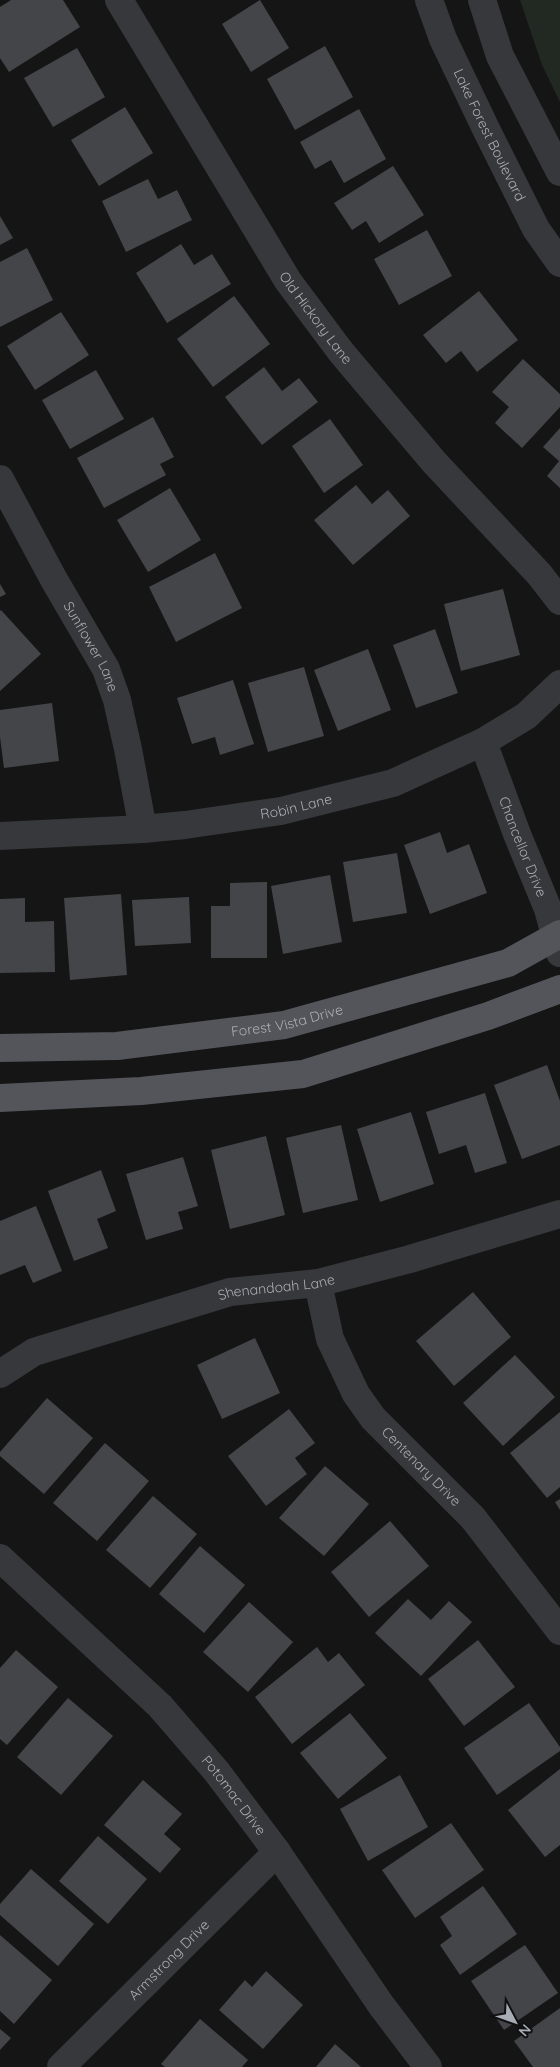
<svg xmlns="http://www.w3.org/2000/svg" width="560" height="2067" viewBox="0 0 560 2067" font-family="Quicksand,sans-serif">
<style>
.green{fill:#222822}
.building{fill:#444549}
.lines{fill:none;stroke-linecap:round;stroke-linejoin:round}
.minor{stroke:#36383b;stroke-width:28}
.major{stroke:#53555a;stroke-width:28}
.labels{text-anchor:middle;stroke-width:4;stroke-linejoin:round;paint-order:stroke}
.street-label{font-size:14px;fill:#a8adb5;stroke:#101011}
</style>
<rect width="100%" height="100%" fill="#151516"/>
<!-- green -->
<path class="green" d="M 520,0 L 560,0 L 560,102 L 542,65 Z"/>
<!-- building -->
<g class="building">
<path d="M 11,0 L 63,0 L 80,27 L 9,72 L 0,58 L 0,7 Z"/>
<path d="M 260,0 L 289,48 L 251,72 L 222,24 Z"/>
<path d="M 325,46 L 353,97 L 295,130 L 267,79 Z"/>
<path d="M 77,48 L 105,97 L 53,127 L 24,78 Z"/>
<path d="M 125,107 L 153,153 L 99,186 L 71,140 Z"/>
<path d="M 359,109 L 386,159 L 344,183 L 331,160 L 315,169 L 300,142 Z"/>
<path d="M 393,166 L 424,215 L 379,243 L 366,221 L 352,230 L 334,203 Z"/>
<path d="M 148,179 L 158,199 L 177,190 L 192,220 L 126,252 L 102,201 Z"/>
<path d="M 0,216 L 13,238 L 0,245 Z"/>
<path d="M 427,230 L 452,276 L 399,305 L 374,259 Z"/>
<path d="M 181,244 L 194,265 L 212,254 L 231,284 L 167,323 L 136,273 Z"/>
<path d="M 27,248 L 53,300 L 0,327 L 0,262 Z"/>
<path d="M 479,291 L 518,340 L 477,372 L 461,351 L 446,363 L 423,335 Z"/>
<path d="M 234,296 L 270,344 L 213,387 L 177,339 Z"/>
<path d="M 61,312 L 89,355 L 35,390 L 7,346 Z"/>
<path d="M 523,359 L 560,394 L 560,407 L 522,448 L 495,423 L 509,407 L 492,392 Z"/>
<path d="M 264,367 L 282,391 L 299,378 L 318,402 L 262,445 L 225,397 Z"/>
<path d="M 96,370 L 124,419 L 70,449 L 42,400 Z"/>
<path d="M 153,417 L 174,457 L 160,464 L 166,475 L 104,508 L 77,458 Z"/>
<path d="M 330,419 L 363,465 L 324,493 L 292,446 Z"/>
<path d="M 560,428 L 560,488 L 547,476 L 559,461 L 543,447 Z"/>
<path d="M 356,485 L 372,504 L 388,490 L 410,516 L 353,565 L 314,520 Z"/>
<path d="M 170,488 L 201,540 L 148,572 L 117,520 Z"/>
<path d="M 215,553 L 242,608 L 176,642 L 149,587 Z"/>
<path d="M 0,584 L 6,594 L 0,597 Z"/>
<path d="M 503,589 L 520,655 L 461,671 L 444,604 Z"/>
<path d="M 1,610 L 41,654 L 0,691 L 0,611 Z"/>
<path d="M 435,629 L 458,693 L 416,708 L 393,645 Z"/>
<path d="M 368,649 L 391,710 L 338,731 L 314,670 Z"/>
<path d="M 304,667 L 324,736 L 268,752 L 248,683 Z"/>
<path d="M 233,680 L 254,744 L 220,755 L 215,737 L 192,744 L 177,698 Z"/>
<path d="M 52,703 L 59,761 L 4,768 L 0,737 L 0,710 Z"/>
<path d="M 440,832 L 447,853 L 469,844 L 487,893 L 430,914 L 404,845 Z"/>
<path d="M 397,853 L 407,913 L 353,922 L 343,862 Z"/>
<path d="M 330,875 L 342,942 L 283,954 L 271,886 Z"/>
<path d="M 267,882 L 267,958 L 211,958 L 211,906 L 230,906 L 230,883 Z"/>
<path d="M 121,894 L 127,975 L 70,980 L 64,898 Z"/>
<path d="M 189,897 L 191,943 L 135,946 L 132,900 Z"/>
<path d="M 25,898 L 25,922 L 54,921 L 55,972 L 0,973 L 0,899 Z"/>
<path d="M 547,1065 L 560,1101 L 560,1145 L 522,1159 L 494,1085 Z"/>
<path d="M 485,1093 L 507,1163 L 475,1173 L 466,1145 L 439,1154 L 426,1112 Z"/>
<path d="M 411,1112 L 434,1184 L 380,1202 L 357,1129 Z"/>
<path d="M 341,1125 L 358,1200 L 303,1213 L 286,1138 Z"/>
<path d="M 266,1136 L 285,1215 L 230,1229 L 211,1150 Z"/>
<path d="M 183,1157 L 198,1206 L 178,1212 L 183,1229 L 146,1240 L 126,1174 Z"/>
<path d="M 101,1170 L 116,1211 L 97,1219 L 108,1248 L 74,1261 L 48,1191 Z"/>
<path d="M 36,1206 L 62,1271 L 33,1283 L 25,1265 L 0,1275 L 0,1221 Z"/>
<path d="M 473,1292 L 511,1337 L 454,1386 L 416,1341 Z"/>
<path d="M 255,1338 L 280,1393 L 222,1419 L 197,1365 Z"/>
<path d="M 515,1355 L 555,1397 L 503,1446 L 463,1403 Z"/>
<path d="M 47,1398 L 93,1438 L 44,1494 L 0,1456 L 0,1452 Z"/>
<path d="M 289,1409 L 315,1443 L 295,1458 L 307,1474 L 266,1506 L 228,1456 Z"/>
<path d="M 560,1412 L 560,1487 L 547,1498 L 510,1453 Z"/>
<path d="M 105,1443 L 149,1481 L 97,1541 L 53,1503 Z"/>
<path d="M 325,1466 L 369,1504 L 324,1556 L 279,1518 Z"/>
<path d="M 153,1496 L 197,1534 L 150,1588 L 106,1550 Z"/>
<path d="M 560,1499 L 560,1510 L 555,1502 Z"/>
<path d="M 390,1521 L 429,1566 L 369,1617 L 331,1572 Z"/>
<path d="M 200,1546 L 245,1585 L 204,1633 L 159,1594 Z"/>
<path d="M 408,1599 L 431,1620 L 449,1601 L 472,1622 L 421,1676 L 375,1633 Z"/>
<path d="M 249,1602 L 293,1642 L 248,1692 L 203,1652 Z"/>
<path d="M 478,1640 L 515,1687 L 464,1726 L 428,1679 Z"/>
<path d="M 317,1647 L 328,1662 L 339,1653 L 365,1685 L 292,1744 L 255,1697 Z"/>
<path d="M 16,1650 L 58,1687 L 7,1745 L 0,1739 L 0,1668 Z"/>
<path d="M 68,1698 L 113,1736 L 61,1795 L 17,1757 Z"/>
<path d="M 529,1703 L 560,1747 L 560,1751 L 497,1795 L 464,1748 Z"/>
<path d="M 350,1713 L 387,1758 L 338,1799 L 300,1753 Z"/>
<path d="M 560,1769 L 560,1845 L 545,1857 L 508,1810 Z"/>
<path d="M 400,1775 L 428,1827 L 368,1861 L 340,1809 Z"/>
<path d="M 143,1780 L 182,1814 L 164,1834 L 181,1849 L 160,1873 L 104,1825 Z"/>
<path d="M 451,1823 L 484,1870 L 415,1918 L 382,1870 Z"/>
<path d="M 98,1836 L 147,1879 L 108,1924 L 59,1881 Z"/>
<path d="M 31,1869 L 94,1924 L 58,1966 L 0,1915 L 0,1904 Z"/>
<path d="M 483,1886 L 517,1934 L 460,1975 L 440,1945 L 452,1936 L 440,1917 Z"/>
<path d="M 0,1935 L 52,1980 L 14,2024 L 0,2011 Z"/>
<path d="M 525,1945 L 558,1993 L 504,2030 L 471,1981 Z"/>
<path d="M 266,1971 L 303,2005 L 263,2049 L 219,2010 L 245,1980 L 252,1987 Z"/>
<path d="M 560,2008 L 560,2067 L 533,2067 L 514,2041 Z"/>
<path d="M 200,2019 L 248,2060 L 242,2067 L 165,2067 L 161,2064 Z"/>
<path d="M 0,2029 L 11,2038 L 0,2050 Z"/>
<path d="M 335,2044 L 361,2067 L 316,2067 Z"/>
</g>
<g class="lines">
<!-- minor -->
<g class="minor">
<path id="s1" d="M 119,0 L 288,281 L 341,352 L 434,462 L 539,574 L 560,601"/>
<path id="s2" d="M 429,0 L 443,39 L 486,129 L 536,229 L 560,263"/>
<path d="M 482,0 L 500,56 L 560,172"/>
<path id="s3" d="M 0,479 L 53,578 L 106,669 L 117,700 L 128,749 L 143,829"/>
<path id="s4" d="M 483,742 L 517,834 L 548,909 L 560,953"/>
<path id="s5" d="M 0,836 L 143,829 L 185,825 L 281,811 L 393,783 L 483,742 L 526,716 L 560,684"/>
<path id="s6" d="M 318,1283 L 330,1339 L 356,1394 L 373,1418 L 473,1518 L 560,1631"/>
<path id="s7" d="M 0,1374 L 34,1352 L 230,1292 L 318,1283 L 410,1259 L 560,1214"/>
<path id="s8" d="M 0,1558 L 160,1706 L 217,1772 L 277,1852 L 381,2005 L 428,2067"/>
<path id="s9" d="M 61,2067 L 277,1852"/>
</g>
<!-- major -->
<g class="major">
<path id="s10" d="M 0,1048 L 117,1046 L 284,1025 L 508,963 L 560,934"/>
<path d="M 0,1098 L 141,1091 L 303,1074 L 488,1016 L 560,989"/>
</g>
</g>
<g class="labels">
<!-- street labels -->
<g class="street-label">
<text dy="5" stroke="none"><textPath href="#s2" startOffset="148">Lake Forest Boulevard</textPath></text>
<text dy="5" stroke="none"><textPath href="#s1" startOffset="374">Old Hickory Lane</textPath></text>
<text dy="5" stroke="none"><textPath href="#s3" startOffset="191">Sunflower Lane</textPath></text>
<text dy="5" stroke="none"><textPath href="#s5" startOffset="298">Robin Lane</textPath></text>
<text dy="5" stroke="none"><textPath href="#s4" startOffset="112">Chancellor Drive</textPath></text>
<text dy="5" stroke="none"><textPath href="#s10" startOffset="289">Forest Vista Drive</textPath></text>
<text dy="5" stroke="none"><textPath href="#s7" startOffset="292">Shenandoah Lane</textPath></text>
<text dy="5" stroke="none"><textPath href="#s6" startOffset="216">Centenary Drive</textPath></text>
<text dy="5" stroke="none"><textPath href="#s8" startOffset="334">Potomac Drive</textPath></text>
<text dy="5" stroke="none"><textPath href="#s9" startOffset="152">Armstrong Drive</textPath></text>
</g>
</g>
<!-- north arrow -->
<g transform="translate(515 2022) rotate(131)" stroke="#101011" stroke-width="4" paint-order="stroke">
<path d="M0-4L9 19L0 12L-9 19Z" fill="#a8adb5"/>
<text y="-8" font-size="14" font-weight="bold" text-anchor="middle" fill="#a8adb5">N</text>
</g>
</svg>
